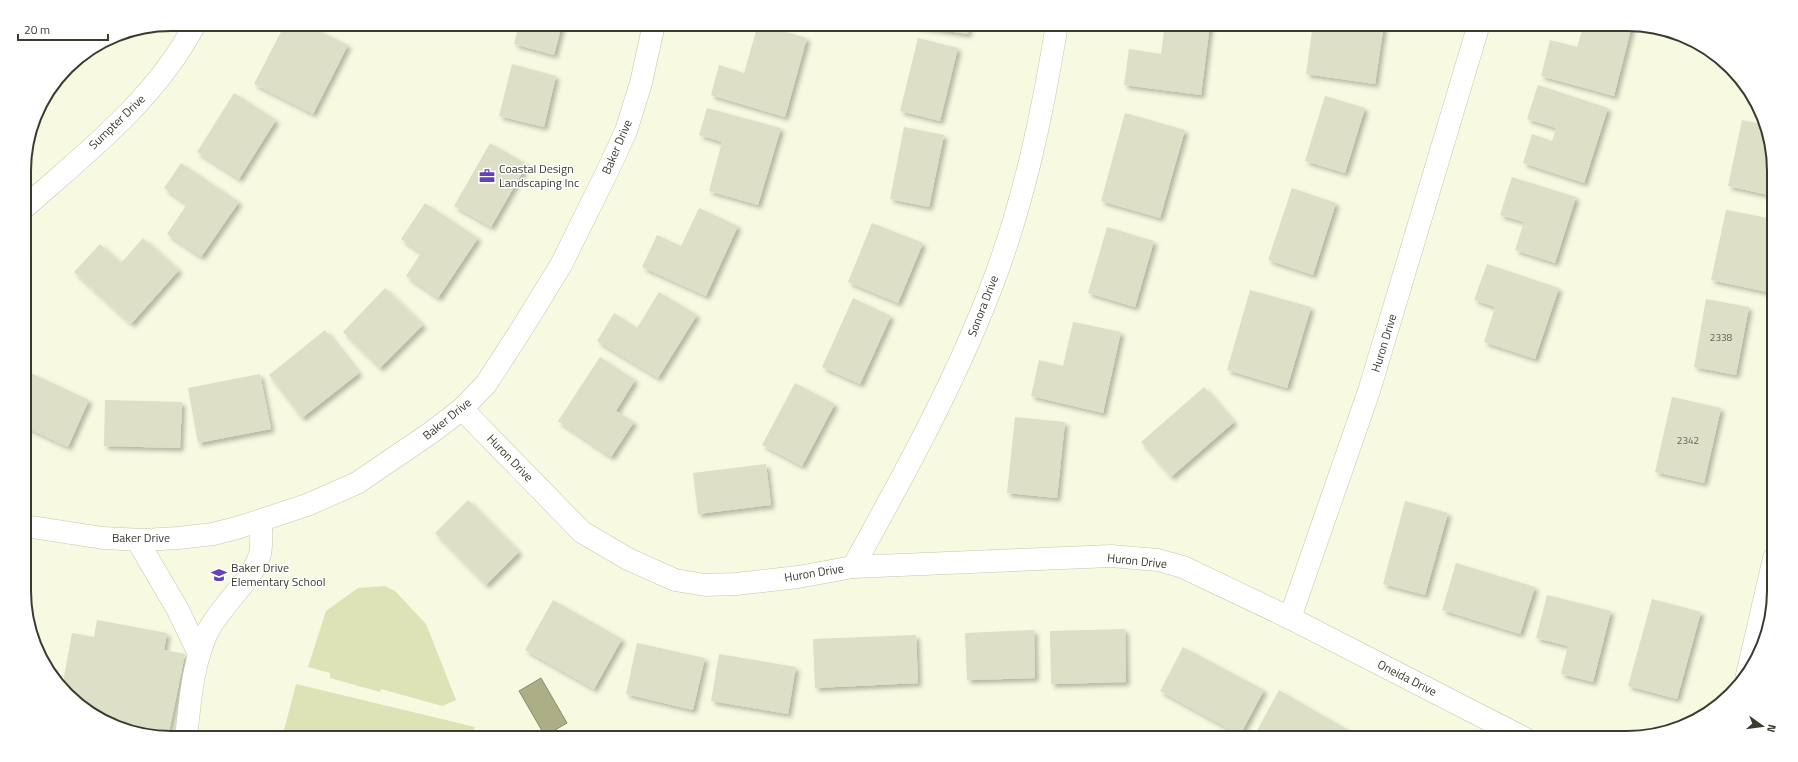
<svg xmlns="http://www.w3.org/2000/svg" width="1798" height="762" viewBox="0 0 1798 762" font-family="'Titillium Web',sans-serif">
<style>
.green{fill:#dee2b7}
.water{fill:#acaf86;stroke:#8a8c6c}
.building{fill:#dddfc7;filter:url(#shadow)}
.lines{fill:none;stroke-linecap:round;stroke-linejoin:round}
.minor-casing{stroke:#c4c6ae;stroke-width:23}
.minor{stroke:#fff;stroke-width:22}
.labels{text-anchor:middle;stroke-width:3;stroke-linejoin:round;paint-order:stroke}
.number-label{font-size:10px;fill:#636456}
.street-label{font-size:12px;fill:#3a3b31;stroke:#fff}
.poi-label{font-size:12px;fill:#3a3b31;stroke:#fff;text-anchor:start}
.rim{fill:none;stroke:#3a3b31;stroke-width:2}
</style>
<defs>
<filter id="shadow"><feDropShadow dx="3.5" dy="3.5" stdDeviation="2" flood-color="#0004"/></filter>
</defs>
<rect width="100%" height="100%" fill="#f7fae0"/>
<!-- green -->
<g class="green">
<path d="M 385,586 L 395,591 L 426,624 L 456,700 L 442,706 L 381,689 L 380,692 L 330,678 L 330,673 L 308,667 L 326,611 L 358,588 Z"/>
<path d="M 296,684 L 475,727 L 472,738 L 282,738 Z"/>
</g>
<!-- water -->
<path class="water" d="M 541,678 L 567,723 L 545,736 L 519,691 Z"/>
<!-- building -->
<g class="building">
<path d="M 285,24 L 306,24 L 348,45 L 313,114 L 254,84 Z"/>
<path d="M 519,24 L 562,24 L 554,55 L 514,44 Z"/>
<path d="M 758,24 L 807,38 L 785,117 L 711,95 L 719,65 L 744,73 Z"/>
<path d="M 914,24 L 969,24 L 968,34 L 914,26 Z"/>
<path d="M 1165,24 L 1210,24 L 1201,95 L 1124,85 L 1129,49 L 1161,54 Z"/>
<path d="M 1313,24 L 1384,24 L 1375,84 L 1306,74 Z"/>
<path d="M 1584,24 L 1632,25 L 1614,96 L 1541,76 L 1550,40 L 1577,47 Z"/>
<path d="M 918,38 L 958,48 L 940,121 L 900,111 Z"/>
<path d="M 512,64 L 556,76 L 544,127 L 499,116 Z"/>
<path d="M 1538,85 L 1608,108 L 1584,183 L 1523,163 L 1532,134 L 1552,141 L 1556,128 L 1527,119 Z"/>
<path d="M 1748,90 L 1755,102 L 1746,100 Z"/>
<path d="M 234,93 L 276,120 L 239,179 L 197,152 Z"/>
<path d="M 1325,96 L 1365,108 L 1345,173 L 1305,161 Z"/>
<path d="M 707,108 L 781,128 L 758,205 L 709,191 L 722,142 L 699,135 Z"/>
<path d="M 1125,113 L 1185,130 L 1160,218 L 1101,201 Z"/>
<path d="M 1742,120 L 1766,125 L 1773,152 L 1773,196 L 1728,186 Z"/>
<path d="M 904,127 L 944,135 L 929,207 L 890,199 Z"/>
<path d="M 490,143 L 527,164 L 491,227 L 454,206 Z"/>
<path d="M 181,163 L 239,202 L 201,257 L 167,234 L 187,204 L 164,188 Z"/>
<path d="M 1512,177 L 1576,197 L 1555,263 L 1515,250 L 1524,222 L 1500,215 Z"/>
<path d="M 1292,188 L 1336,203 L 1313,275 L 1268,260 Z"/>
<path d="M 425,203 L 478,238 L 438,298 L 406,276 L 421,253 L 401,239 Z"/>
<path d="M 699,208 L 738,226 L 706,296 L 642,267 L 657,235 L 681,246 Z"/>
<path d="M 1726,210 L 1773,219 L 1773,260 L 1767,292 L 1711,280 Z"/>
<path d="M 872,223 L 923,243 L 898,303 L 848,282 Z"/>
<path d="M 1107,227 L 1154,241 L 1135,307 L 1088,293 Z"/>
<path d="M 143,238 L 179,270 L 131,324 L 74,272 L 100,244 L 121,263 Z"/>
<path d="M 1487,264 L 1559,288 L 1535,359 L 1484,342 L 1495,307 L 1474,300 Z"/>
<path d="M 385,288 L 423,325 L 380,368 L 343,332 Z"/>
<path d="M 1250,290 L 1311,307 L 1287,388 L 1227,370 Z"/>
<path d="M 659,292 L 697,315 L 658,378 L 597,341 L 614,313 L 637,328 Z"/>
<path d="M 853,298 L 891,316 L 860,384 L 822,367 Z"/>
<path d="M 1706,299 L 1749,307 L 1736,375 L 1694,367 Z"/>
<path d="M 1073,322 L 1121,332 L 1103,413 L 1031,396 L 1039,360 L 1063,366 Z"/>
<path d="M 325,330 L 359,373 L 302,418 L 269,375 Z"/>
<path d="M 600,357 L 635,380 L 616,411 L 634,422 L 611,457 L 558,421 Z"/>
<path d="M 31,373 L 89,400 L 68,447 L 25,427 L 25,387 Z"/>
<path d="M 260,374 L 271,429 L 198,443 L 188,388 Z"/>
<path d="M 795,383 L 835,404 L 802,466 L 762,445 Z"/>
<path d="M 1204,387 L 1234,422 L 1171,477 L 1141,442 Z"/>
<path d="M 1672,397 L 1721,408 L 1704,483 L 1655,472 Z"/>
<path d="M 105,400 L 182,402 L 180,448 L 104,446 Z"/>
<path d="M 1015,417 L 1065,422 L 1057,498 L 1007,493 Z"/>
<path d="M 766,464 L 771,505 L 698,514 L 693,473 Z"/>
<path d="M 468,500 L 519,552 L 486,585 L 435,533 Z"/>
<path d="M 1405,501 L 1448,513 L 1425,595 L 1383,584 Z"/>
<path d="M 1456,563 L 1535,587 L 1520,634 L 1442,610 Z"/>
<path d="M 1547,595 L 1611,611 L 1593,682 L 1561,674 L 1568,646 L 1536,638 Z"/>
<path d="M 1652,599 L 1701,612 L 1677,699 L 1628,686 Z"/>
<path d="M 553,600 L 622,639 L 594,689 L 525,650 Z"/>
<path d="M 97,620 L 167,633 L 164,650 L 185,654 L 168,737 L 115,727 L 82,708 L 62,688 L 72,633 L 94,637 Z"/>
<path d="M 1125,629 L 1126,682 L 1051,684 L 1050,631 Z"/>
<path d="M 1034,630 L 1035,678 L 967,680 L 965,633 Z"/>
<path d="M 916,635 L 918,683 L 815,688 L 813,639 Z"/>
<path d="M 637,643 L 705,658 L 693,710 L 626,694 Z"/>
<path d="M 1183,647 L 1264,690 L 1240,735 L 1160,691 Z"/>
<path d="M 719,654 L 796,667 L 788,714 L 711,701 Z"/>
<path d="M 1279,690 L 1348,730 L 1344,738 L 1253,738 Z"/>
</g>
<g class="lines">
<defs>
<g id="minor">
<path d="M 24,208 C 86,153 156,99 195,24"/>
<path d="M 462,409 L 582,532 L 628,559 L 675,580 L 705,585 L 736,584 L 798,577 L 853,567 L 1111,556 L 1158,560 L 1183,567 L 1290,618 L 1524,738"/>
<path d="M 25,526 L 103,538 L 143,540 L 178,538 L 213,534 L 240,527 L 307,505 L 357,483 L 432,432 L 462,409 L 486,384 L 521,330 L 561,265 L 607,172 L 626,131 L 641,83 L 654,24"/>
<path d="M 137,540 L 178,610 L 199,654"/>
<path d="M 853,567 C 902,478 952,388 989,293 C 1023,207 1042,116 1057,24"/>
<path d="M 1290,618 L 1369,391 L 1479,24"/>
<path d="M 1747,675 L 1774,558"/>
<path d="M 186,738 C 190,703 192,666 207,633 C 219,607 253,580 260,554 C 262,543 261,532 261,521"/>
</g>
</defs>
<!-- minor casing -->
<use href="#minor" class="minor-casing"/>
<!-- minor -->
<use href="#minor" class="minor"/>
</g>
<!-- icons -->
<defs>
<symbol id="office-bare" viewBox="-9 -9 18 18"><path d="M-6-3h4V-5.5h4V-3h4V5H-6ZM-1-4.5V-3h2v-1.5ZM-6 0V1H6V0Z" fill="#6542ba" stroke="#fff" stroke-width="2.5" paint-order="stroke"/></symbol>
<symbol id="school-bare" viewBox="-9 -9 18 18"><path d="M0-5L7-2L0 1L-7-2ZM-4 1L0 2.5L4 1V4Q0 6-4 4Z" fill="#6542ba" stroke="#fff" stroke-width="2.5" paint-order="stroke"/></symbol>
</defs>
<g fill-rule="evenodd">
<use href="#office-bare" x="476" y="165" width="22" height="22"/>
<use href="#school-bare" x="208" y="564" width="22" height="22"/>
</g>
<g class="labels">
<!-- number labels -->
<g class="number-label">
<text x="1721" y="341">2338</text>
<text x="1688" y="444">2342</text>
</g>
<!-- street labels -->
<g class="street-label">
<text transform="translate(117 122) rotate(-44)" y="4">Sumpter Drive</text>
<text transform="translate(617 147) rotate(-67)" y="4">Baker Drive</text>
<text transform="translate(983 306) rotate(-69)" y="4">Sonora Drive</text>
<text transform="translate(1384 343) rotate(-73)" y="4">Huron Drive</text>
<text transform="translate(447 419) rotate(-39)" y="4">Baker Drive</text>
<text transform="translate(510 458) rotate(46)" y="4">Huron Drive</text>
<text x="141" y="542">Baker Drive</text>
<text transform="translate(1137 561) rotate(6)" y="4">Huron Drive</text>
<text transform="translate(814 573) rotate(-9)" y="4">Huron Drive</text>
<text transform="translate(1407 678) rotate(27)" y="4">Oneida Drive</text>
</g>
<!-- poi labels -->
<g class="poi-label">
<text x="499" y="173">Coastal Design<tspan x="499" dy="14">Landscaping Inc</tspan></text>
<text x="231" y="572">Baker Drive<tspan x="231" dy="14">Elementary School</tspan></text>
</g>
</g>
<!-- crop -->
<path d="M0 0H1798V762H0ZM171 31H1627A140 140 0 0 1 1767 171V591A140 140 0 0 1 1627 731H171A140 140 0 0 1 31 591V171A140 140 0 0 1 171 31Z" fill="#fff" fill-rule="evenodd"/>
<path class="rim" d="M171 31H1627A140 140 0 0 1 1767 171V591A140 140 0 0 1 1627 731H171A140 140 0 0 1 31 591V171A140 140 0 0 1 171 31Z"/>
<!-- north arrow -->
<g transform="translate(1762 726) rotate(104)" stroke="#ffffff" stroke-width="3" paint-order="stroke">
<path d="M0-3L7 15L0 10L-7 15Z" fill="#3a3b31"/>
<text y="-6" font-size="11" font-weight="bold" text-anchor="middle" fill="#3a3b31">N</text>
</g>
<!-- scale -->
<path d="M18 34v6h90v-6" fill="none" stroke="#3a3b31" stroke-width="2"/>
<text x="24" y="34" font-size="12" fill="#3a3b31" stroke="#ffffff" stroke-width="3" paint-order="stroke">20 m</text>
</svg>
